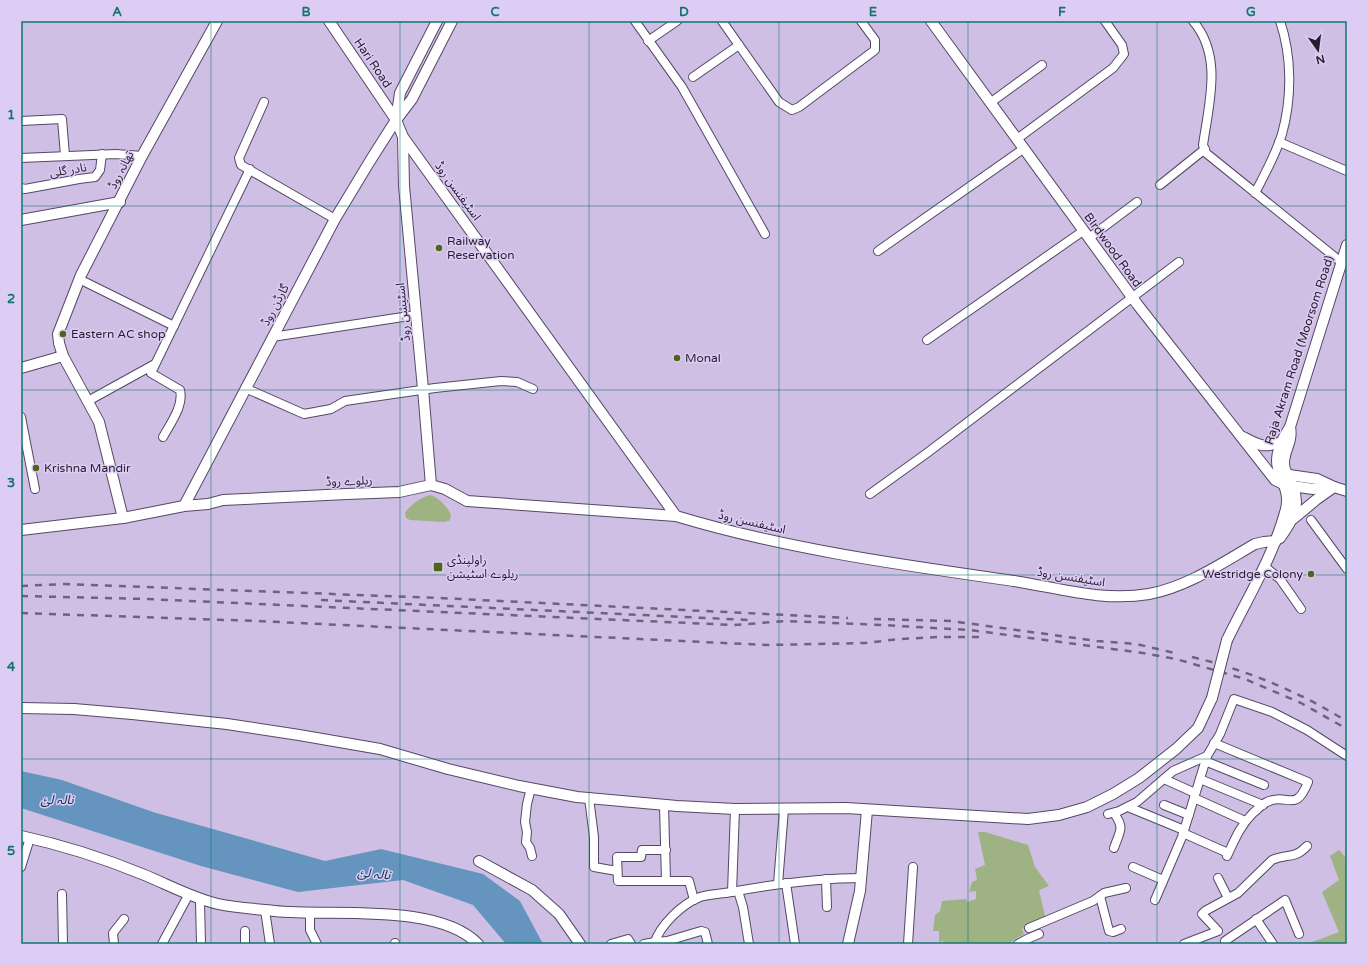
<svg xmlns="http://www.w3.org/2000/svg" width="1368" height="965" viewBox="0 0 1368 965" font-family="'Varela Round','Noto Sans Arabic',sans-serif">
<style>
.green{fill:#9fb283}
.water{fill:#6595bf}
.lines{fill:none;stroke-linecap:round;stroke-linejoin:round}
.minor-casing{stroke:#564767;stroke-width:10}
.tertiary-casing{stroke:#564767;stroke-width:12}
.minor{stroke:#fff;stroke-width:8}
.tertiary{stroke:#fff;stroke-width:10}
.rail{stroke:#6e637c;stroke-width:2.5;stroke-dasharray:7 7;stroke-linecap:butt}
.tertiary-bridge-casing{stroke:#564767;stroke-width:12;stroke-linecap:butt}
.tertiary-bridge{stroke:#fff;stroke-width:10}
.grid{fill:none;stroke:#0f766e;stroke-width:1;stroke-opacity:0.55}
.poi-dot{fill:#4d6617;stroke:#ddccf3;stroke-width:1.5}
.labels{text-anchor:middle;stroke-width:3;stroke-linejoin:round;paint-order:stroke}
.street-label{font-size:12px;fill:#241e2c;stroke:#ddccf3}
.poi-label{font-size:12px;fill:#241e2c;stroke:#ddccf3;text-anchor:start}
.water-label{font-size:13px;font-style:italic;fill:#0a304d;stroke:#ddccf3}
.neatline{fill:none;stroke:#0f766e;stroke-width:1.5}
.grid-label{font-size:13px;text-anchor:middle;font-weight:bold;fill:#0f766e}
</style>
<rect width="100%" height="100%" fill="#d0bfe5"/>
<!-- green -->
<g class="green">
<path d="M 431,495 C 439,498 450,509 451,516 L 449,521 L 444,522 L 410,520 L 406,518 L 405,513 C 409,506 422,496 431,495 Z"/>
<path d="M 978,832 L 985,832 L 1028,845 L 1035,867 L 1049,886 L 1039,890 L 1046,920 L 1022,929 L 1024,934 L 1008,944 L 944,944 L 943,941 L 939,942 L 939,931 L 933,931 L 935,915 L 940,911 L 942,901 L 966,899 L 967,902 L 976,899 L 976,891 L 969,892 L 972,882 L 977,880 L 975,869 L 985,865 Z"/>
<path d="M 1339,850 L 1347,859 L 1347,944 L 1307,944 L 1339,932 L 1322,892 L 1339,880 L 1330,856 Z"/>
</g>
<!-- water -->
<path class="water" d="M 21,771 L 62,780 L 153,812 L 325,861 L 381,849 L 483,874 L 520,901 L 543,944 L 506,944 L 473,905 L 403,880 L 298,892 L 201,866 L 21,808 Z"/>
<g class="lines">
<defs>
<g id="minor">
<path d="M 635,21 L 682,87 L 765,234"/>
<path d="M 722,21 L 779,102 L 792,110 L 799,107 L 875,50 L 875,40 L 861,21"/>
<path d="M 1193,21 C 1223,56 1209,103 1203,145 L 1206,153 L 1341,262"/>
<path d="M 648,41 L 677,21"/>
<path d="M 693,77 L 739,45"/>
<path d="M 264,102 L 239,158 L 241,165 L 335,219"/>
<path d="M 990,103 L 1042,65"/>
<path d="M 21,121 L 62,119 L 65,156"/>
<path d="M 1017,139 L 1113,68 L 1124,54 L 1122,45 L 1105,21"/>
<path d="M 1279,142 L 1347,171"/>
<path d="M 21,158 L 116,154 L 142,156"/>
<path d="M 1160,185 L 1205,149"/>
<path d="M 21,188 L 25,189 L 79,179 L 95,177 L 100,170 L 102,154"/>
<path d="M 1255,193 C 1265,174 1276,154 1282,134 C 1292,98 1292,56 1280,21"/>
<path d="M 1089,238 L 1137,202"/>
<path d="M 878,251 L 1023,149"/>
<path d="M 79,279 L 174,326"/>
<path d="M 272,337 L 416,315"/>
<path d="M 927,340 L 1083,231"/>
<path d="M 245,388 L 304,414 L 331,409 L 345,401 L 435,388 L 501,381 L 517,382 L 533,389"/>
<path d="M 88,401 L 155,364"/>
<path d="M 21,417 L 35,489"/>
<path d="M 163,437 C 170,424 184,406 180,390 L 151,373 L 250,169"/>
<path d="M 870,494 L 927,453 L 1179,262"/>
<path d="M 1311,520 L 1347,569"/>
<path d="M 1264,566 L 1280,579 L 1301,609"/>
<path d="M 1214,743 L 1308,782 C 1295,815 1288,791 1265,803 C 1261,805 1257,810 1253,813 C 1240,826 1235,839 1227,856"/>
<path d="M 1205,761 L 1264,785"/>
<path d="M 1164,779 L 1195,793"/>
<path d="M 1200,779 L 1263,805"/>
<path d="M 531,788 L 527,804 L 525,822 L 527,832 L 526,842 L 530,848 L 532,856"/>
<path d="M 589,798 L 594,837 L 594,867 L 617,871"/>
<path d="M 1194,798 L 1245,821"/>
<path d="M 664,805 L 666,881 L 689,881 L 694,900"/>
<path d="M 1164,805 L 1189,815"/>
<path d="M 1128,807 L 1184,830"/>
<path d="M 1114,813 C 1125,829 1120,830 1114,848"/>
<path d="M 1108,814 L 1119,811 L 1137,802 L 1173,771 L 1207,756"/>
<path d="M 1183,833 L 1228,853"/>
<path d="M 666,850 L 642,850 L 641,857 L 617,857 L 618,881 L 666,881"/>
<path d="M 21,867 L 30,838"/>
<path d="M 1133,867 L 1163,880"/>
<path d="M 1218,878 L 1228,898"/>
<path d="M 826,879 L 827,907"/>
<path d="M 786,883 L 795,944"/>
<path d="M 778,884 L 784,809"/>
<path d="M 738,891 L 743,907 L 749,944"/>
<path d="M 732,892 L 735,809"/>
<path d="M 62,894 L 63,944"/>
<path d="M 1100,896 L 1109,931 L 1113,932 L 1121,929"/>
<path d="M 1155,900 L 1182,837 L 1207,756 L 1220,734 L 1234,699 L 1272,712 L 1307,730 L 1347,756"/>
<path d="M 200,902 L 201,944"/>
<path d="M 265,910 L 270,944"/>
<path d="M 310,913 L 310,930 L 317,944"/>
<path d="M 1256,919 L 1273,944"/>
<path d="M 1029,928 L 1093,901 L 1104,893 L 1126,888"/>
<path d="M 1225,941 L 1285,900 L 1299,934"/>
<path d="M 395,943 L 395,944"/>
<path d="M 114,944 L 113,933 L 124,919"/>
<path d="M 162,944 L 189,894"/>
<path d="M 245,944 L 245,931"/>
<path d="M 611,944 L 628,939 L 631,944"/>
<path d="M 644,944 L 655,942 L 667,941 L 701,931 L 705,932 L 708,944"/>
<path d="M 654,944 C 660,925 682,904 700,897 C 710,894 721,894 731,892 C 775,884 817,878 862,878"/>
<path d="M 908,944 L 913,867"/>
<path d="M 1018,944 L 1027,939 L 1039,934"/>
<path d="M 1184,944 L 1218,931 L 1202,914 L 1205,911 L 1238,893 L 1272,860 C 1287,853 1294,860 1307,846"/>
</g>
<g id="tertiary">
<path d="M 329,21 L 396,120"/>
<path d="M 437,21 L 400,93 L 396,120 L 403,137 L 676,516 C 785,549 902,565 1014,581 C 1059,588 1103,602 1149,594 C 1187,587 1222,563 1255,544 L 1264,542 L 1276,541"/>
<path d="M 931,21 L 1137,304 L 1275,480 L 1285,485 L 1313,489 L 1334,487 L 1347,491"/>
<path d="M 403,137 L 404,186 L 423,389 L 431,485"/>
<path d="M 21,220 L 120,202"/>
<path d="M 21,368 L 63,356"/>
<path d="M 1243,437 C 1260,446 1263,448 1282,442"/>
<path d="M 1282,474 L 1317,479 L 1332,486"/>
<path d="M 184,506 L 335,219 L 370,161 L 396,120 L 412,99 L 452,21"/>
<path d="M 123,518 L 99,422 L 63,356 L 59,343 L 58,334 L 81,275 L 142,156 L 217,21"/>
<path d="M 1293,519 L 1317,499 L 1334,487"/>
<path d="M 21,530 L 123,518 L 184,506 L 208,504 L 223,500 L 347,494 L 399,492 L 431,485 L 445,489 L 467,501 L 676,516"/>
<path d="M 1280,538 C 1292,521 1301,508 1293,486 C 1290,479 1284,472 1284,463 C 1284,450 1293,442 1290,427"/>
<path d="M 1227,640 C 1248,597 1274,555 1286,509 C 1291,489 1277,477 1277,461 C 1277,450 1284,436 1290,427 L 1347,245"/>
<path d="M 21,708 L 74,709 L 132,714 L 227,724 L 299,735 L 380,749 L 448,769 L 519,786 L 577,797 L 677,806 L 735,809 L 846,808 L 1028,819 L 1059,815 L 1087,807 L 1113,794 L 1139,778 L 1176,749 L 1198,728 L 1212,698"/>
<path d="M 21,836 C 62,845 103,858 142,874 C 167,884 192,898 218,904 C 237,908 257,909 275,911 C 331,917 437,902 478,944"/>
<path d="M 479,861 L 532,890 L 559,914 L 580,944"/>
<path d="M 848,944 L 860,891 L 867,810"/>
</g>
</defs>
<!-- minor casing -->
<use href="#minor" class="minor-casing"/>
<!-- tertiary casing -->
<use href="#tertiary" class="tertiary-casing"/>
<!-- minor -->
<use href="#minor" class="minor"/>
<!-- tertiary -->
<use href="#tertiary" class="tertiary"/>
<!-- rail -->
<g class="rail">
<path d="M 21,586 L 65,584 L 439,598 L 848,618"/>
<path d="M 21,596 L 146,599 L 734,625 L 787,621 L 882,625 L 970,630 L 1143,653 L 1176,659 L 1245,679 L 1301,703 L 1347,729"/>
<path d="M 321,600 L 749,620"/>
<path d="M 21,613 L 257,621 L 767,645 L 865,643 L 900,639 L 939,637 L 986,637"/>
<path d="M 874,619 L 951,621 L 1097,641 L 1136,644 L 1175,653"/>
<path d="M 1192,657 C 1230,666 1266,679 1301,696 C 1317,703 1332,713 1347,721"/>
</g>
<defs>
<path id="tertiary-bridge" d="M 1212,698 L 1227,640"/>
</defs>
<!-- tertiary-bridge casing -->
<use href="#tertiary-bridge" class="tertiary-bridge-casing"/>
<!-- tertiary-bridge -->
<use href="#tertiary-bridge" class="tertiary-bridge"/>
</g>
<!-- grid -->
<path class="grid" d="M 211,21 L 211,944M 400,21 L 400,944M 589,21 L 589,944M 779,21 L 779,944M 968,21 L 968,944M 1157,21 L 1157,944M 21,206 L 1347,206M 21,390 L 1347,390M 21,575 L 1347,575M 21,759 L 1347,759"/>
<!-- markers -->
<g class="poi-dot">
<circle cx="439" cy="248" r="4"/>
<circle cx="63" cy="334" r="4"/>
<circle cx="677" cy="358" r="4"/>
<circle cx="36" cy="468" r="4"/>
<rect x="433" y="562" width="10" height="10" rx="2"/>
<circle cx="1311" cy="574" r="4"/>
</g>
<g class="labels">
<!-- street labels -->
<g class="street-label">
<text transform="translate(373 63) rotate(56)" y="4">Hari Road</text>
<text transform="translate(68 170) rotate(-9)" y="4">نادر گلی</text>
<text transform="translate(121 170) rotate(-63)" y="4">تھانہ روڈ</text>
<text transform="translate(458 191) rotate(54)" y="4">اسٹیفنسن روڈ</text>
<text transform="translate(1113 250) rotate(54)" y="4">BIrdwood Road</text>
<text transform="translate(275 305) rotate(-62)" y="4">گارڈن روڈ</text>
<text transform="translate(403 312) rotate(-96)" y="4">اسٹیشن روڈ</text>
<text transform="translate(1299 350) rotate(-72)" y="4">Raja Akram Road (Moorsom Road)</text>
<text transform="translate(349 481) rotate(-2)" y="4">ریلوے روڈ</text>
<text transform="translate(752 522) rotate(13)" y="4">اسٹیفنسن روڈ</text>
<text transform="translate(1071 577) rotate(9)" y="4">اسٹیفنسن روڈ</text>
</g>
<!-- poi labels -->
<g class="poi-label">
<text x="447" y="245">Railway<tspan x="447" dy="14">Reservation</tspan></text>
<text x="71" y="338">Eastern AC shop</text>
<text x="685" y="362">Monal</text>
<text x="44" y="472">Krishna Mandir</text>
<text x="447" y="564">راولپنڈی<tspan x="447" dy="14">ریلوے اسٹیشن</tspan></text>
<text x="1303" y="578" text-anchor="end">Westridge Colony</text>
</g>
<!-- water labels -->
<g class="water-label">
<text x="57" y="804">نالہ لئ</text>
<text transform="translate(374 873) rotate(5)" y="5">نالہ لئ</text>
</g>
</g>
<!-- border -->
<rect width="1368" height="965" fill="none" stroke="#ddccf3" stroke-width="44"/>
<!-- north arrow -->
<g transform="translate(1318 50) rotate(166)" stroke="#ddccf3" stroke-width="3" paint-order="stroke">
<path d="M0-3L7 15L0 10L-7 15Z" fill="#241e2c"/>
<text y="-6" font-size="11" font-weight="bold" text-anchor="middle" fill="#241e2c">N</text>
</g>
<rect x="22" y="22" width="1324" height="921" class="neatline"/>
<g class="grid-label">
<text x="117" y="16">A</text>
<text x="306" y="16">B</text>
<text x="495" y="16">C</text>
<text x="684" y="16">D</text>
<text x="873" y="16">E</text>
<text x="1062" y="16">F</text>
<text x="1251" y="16">G</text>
<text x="11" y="119">1</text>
<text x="11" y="303">2</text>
<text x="11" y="487">3</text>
<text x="11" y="671">4</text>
<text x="11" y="855">5</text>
</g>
</svg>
